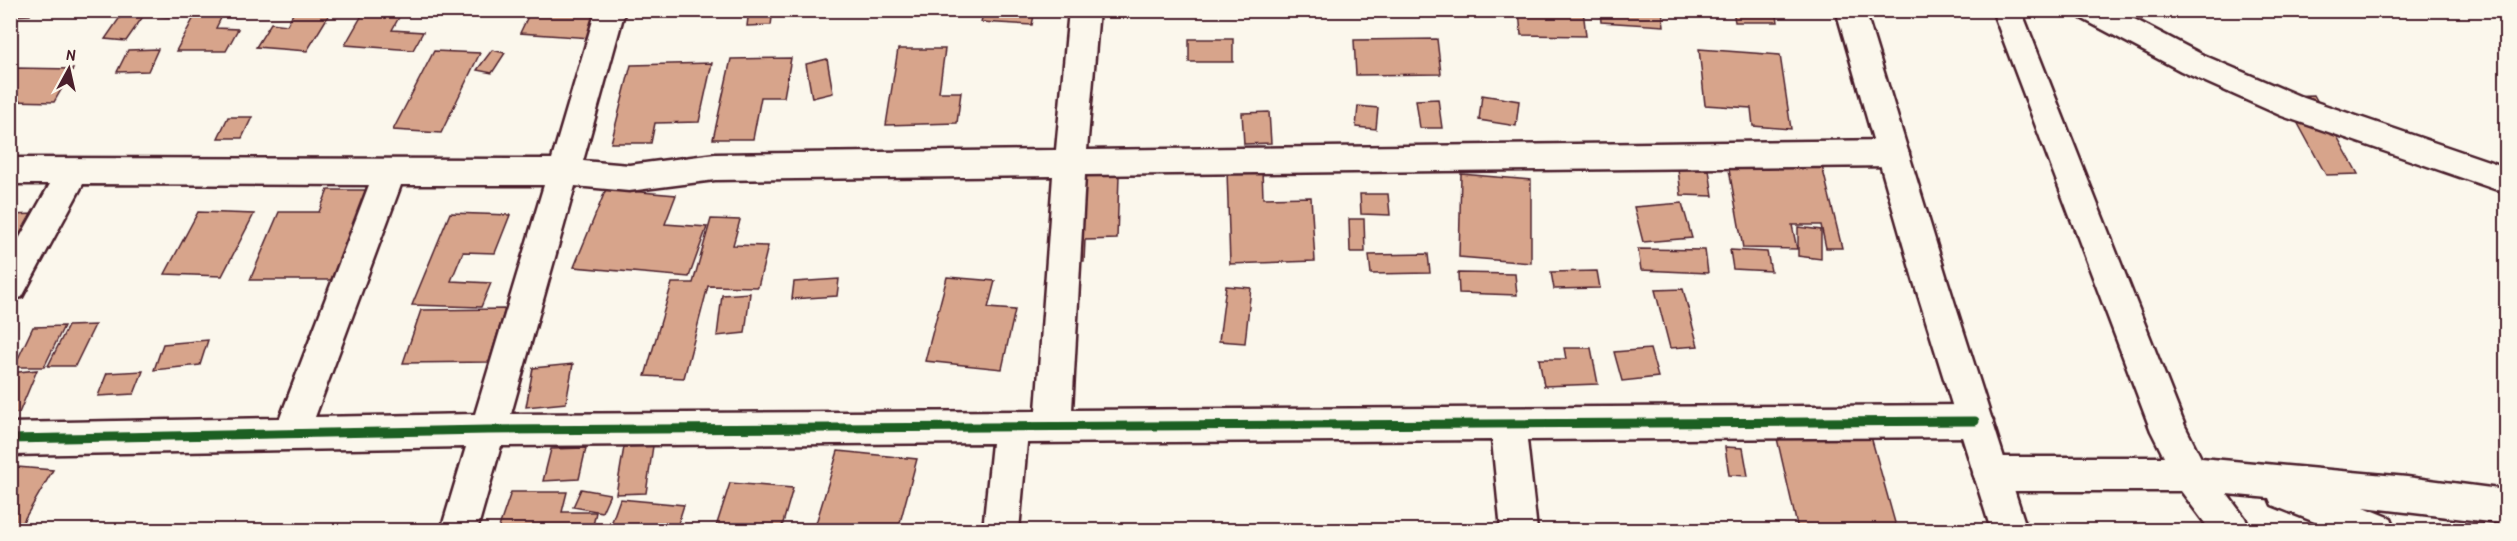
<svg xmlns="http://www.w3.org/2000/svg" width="2517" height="541" viewBox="0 0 2517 541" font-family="'Patrick Hand',sans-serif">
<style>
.building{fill:#d7a48b;stroke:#4a1f2b;stroke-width:1.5}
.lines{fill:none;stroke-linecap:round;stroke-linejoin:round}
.minor-casing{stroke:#4a1f2b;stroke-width:5}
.tertiary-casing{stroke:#4a1f2b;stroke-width:5}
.minor{fill:#fbf7ec;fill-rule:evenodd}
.tertiary{fill:#fbf7ec;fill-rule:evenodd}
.cycleway-casing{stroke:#fbf7ec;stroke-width:13}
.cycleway{stroke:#1b5e20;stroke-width:9}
</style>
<rect width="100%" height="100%" fill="#fbf7ec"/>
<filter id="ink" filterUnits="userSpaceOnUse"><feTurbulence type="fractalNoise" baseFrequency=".0167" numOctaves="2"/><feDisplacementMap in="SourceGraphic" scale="12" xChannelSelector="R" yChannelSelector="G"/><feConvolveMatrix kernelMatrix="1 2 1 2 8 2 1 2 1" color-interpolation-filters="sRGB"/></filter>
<g filter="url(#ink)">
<!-- building -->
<g class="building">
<path d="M 10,10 L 33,10 L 30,15 L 10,16 Z"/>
<path d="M 125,10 L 173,10 L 169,17 L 144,15 L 126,41 L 105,39 Z"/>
<path d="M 198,10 L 225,10 L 216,28 L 238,29 L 226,51 L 176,51 Z"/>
<path d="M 295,10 L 332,10 L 307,51 L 256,47 L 271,23 L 287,25 Z"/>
<path d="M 365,10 L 403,10 L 392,30 L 423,32 L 413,50 L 345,45 Z"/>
<path d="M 531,10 L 603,10 L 591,38 L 520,33 Z"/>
<path d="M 749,10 L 773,10 L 771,25 L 747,26 Z"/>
<path d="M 984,10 L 1035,10 L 1032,25 L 981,22 Z"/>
<path d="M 1519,10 L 1583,10 L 1586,36 L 1521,35 Z"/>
<path d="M 1600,10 L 1662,10 L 1664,26 L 1601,22 Z"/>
<path d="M 1733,10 L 1776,10 L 1778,22 L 1735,22 Z"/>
<rect x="1189" y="39" width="44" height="23"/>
<path d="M 1437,39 L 1441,74 L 1356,75 L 1354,40 Z"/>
<path d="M 158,49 L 148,71 L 117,72 L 128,50 Z"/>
<path d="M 898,49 L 945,49 L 939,92 L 961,92 L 957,123 L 886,125 Z"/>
<path d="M 1699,49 L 1780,55 L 1791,129 L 1753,126 L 1751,108 L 1705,105 Z"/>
<path d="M 492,50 L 505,53 L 492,73 L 477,70 Z"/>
<path d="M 434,51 L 480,53 L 441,133 L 393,130 Z"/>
<path d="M 791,58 L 784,97 L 761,97 L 753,139 L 713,139 L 731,59 Z"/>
<path d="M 827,59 L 833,93 L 812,98 L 806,64 Z"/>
<path d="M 712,63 L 699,122 L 655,123 L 651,143 L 611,143 L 631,65 Z"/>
<path d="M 14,68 L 73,69 L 54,102 L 10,101 L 10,75 Z"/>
<path d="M 1482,95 L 1519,101 L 1516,126 L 1479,120 Z"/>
<path d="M 2314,95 L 2358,174 L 2326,175 L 2283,96 Z"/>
<path d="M 1438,99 L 1442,128 L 1420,128 L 1416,100 Z"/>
<path d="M 1358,106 L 1378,108 L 1376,129 L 1356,127 Z"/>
<path d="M 1269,112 L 1271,143 L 1244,144 L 1242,113 Z"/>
<path d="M 228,117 L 252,117 L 242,138 L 218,138 Z"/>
<path d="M 1728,164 L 1822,166 L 1842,248 L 1826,248 L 1821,225 L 1792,225 L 1797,249 L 1743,248 Z"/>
<path d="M 1678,169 L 1709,170 L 1713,196 L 1681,195 Z"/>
<path d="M 1262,170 L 1263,198 L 1311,197 L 1315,261 L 1230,264 L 1227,171 Z"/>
<path d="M 1461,174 L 1531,180 L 1531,263 L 1459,257 Z"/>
<path d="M 1119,175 L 1117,239 L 1085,240 L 1084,261 L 1051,262 L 1057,176 Z"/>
<path d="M 606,189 L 676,195 L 665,224 L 707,227 L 689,277 L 574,267 Z"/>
<path d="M 328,190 L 367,190 L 331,280 L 250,280 L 279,212 L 319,212 Z"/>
<path d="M 1360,194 L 1388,194 L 1390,215 L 1361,214 Z"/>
<path d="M 1682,203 L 1692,238 L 1643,242 L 1634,207 Z"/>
<path d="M 198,212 L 254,214 L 222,276 L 165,274 Z"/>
<path d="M 450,213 L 510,215 L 495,253 L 463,252 L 451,281 L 491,283 L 481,307 L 412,305 Z"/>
<path d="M 35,214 L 10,258 L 10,215 Z"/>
<path d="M 711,219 L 740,220 L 733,245 L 768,246 L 758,287 L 708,286 L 684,378 L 645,376 L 672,283 L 693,283 Z"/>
<path d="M 1349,219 L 1364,219 L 1365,252 L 1350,252 Z"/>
<path d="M 1798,227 L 1821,230 L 1821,259 L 1798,256 Z"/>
<path d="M 1638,249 L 1705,250 L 1708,273 L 1641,270 Z"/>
<path d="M 1730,250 L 1767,252 L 1771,271 L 1733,269 Z"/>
<path d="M 1428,254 L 1430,273 L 1371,274 L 1369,255 Z"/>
<path d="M 1597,271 L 1600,288 L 1554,289 L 1551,272 Z"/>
<path d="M 1458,273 L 1515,274 L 1517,295 L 1459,293 Z"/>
<path d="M 947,277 L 995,281 L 988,308 L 1015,310 L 1002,369 L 925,361 Z"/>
<path d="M 839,279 L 837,296 L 792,299 L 794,282 Z"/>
<path d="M 1226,286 L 1251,288 L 1245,343 L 1219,341 Z"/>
<path d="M 1683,289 L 1698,346 L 1670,348 L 1655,290 Z"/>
<path d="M 750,293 L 745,333 L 717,336 L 722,295 Z"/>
<path d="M 505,309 L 489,362 L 403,363 L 421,310 Z"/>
<path d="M 95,325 L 75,366 L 48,366 L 68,326 Z"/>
<path d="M 64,326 L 44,367 L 14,367 L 33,327 Z"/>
<path d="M 208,340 L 200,365 L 154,370 L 163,344 Z"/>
<path d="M 1564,348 L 1591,348 L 1598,384 L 1544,386 L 1539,359 L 1566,359 Z"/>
<path d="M 1650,349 L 1658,377 L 1622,381 L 1614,352 Z"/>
<path d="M 573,364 L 566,403 L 526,407 L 533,368 Z"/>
<path d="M 37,370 L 19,413 L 10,414 L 10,373 Z"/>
<path d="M 143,371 L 134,394 L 98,396 L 107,373 Z"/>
<path d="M 1870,433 L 1897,530 L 1798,530 L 1776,434 Z"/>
<path d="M 653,446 L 646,493 L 616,494 L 624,447 Z"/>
<path d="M 1725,447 L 1743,448 L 1748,476 L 1729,475 Z"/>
<path d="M 586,448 L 579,479 L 543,481 L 551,449 Z"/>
<path d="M 838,451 L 917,459 L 898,530 L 814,530 Z"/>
<path d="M 17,467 L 53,470 L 18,530 L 10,530 L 10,478 Z"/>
<path d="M 730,483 L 793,488 L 781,530 L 715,530 Z"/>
<path d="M 581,489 L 610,494 L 602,512 L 573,507 Z"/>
<path d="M 511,492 L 567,492 L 562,512 L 596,512 L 592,530 L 498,530 Z"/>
<path d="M 620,499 L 684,505 L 676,530 L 609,530 Z"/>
</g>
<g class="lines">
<defs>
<g id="minor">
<path d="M 596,10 L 625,10 L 583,161 L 629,165 L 715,154 L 1056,150 L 1069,10 L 1099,10 L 1087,150 L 1893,140 L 1904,144 L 1909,153 L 1904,162 L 1893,166 L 1085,175 L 1072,410 L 1975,405 L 1987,410 L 1993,421 L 1987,432 L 1975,437 L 1527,440 L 1537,530 L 1501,530 L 1492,440 L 1027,443 L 1019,530 L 983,530 L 992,443 L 501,446 L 477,530 L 441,530 L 466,447 L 10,455 L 10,423 L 280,418 L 369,185 L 83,184 L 22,297 L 10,301 L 10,255 L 50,184 L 10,184 L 10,158 L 552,159 ZM 1053,176 L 1036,411 L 511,414 L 575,186 L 629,191 L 715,180 ZM 401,185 L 544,185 L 475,414 L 315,417 Z"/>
<path d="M 1992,10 L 2021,10 L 2185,426 L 2201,458 L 2407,477 L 2506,490 L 2506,524 L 2364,507 L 2391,518 L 2396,530 L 2335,530 L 2272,505 L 2269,498 L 2227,494 L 2245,518 L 2250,530 L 2210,530 L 2181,491 L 1991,491 L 1978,486 L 1973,474 L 1978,462 L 1991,457 L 2164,457 L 2151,431 Z"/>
<path d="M 2077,10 L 2117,10 L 2203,55 L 2304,98 L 2506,167 L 2506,193 L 2282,116 L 2181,71 L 2081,18 Z"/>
</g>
<path id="tertiary" d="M 1836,10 L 1865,10 L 1947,279 L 2027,530 L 1991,530 L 1913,279 Z"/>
</defs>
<!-- minor casing -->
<use href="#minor" class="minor-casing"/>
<!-- tertiary casing -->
<use href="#tertiary" class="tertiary-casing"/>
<!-- minor -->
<use href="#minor" class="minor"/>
<!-- tertiary -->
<use href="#tertiary" class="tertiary"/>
<defs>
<path id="cycleway" d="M 10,439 L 487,430 L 1975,421"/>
</defs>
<!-- cycleway casing -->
<use href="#cycleway" class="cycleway-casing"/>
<!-- cycleway -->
<use href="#cycleway" class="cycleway"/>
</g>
</g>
<!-- margin -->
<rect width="2517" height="541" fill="none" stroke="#fbf7ec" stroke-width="36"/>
<rect x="18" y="18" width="2481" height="505" fill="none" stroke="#4a1f2b" stroke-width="2" filter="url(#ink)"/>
<!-- north arrow -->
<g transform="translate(69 69) rotate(8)" stroke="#fbf7ec" stroke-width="4.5" paint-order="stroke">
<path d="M0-4.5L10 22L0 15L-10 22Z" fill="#4a1f2b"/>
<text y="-9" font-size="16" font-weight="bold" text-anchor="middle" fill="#4a1f2b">N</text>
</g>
</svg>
